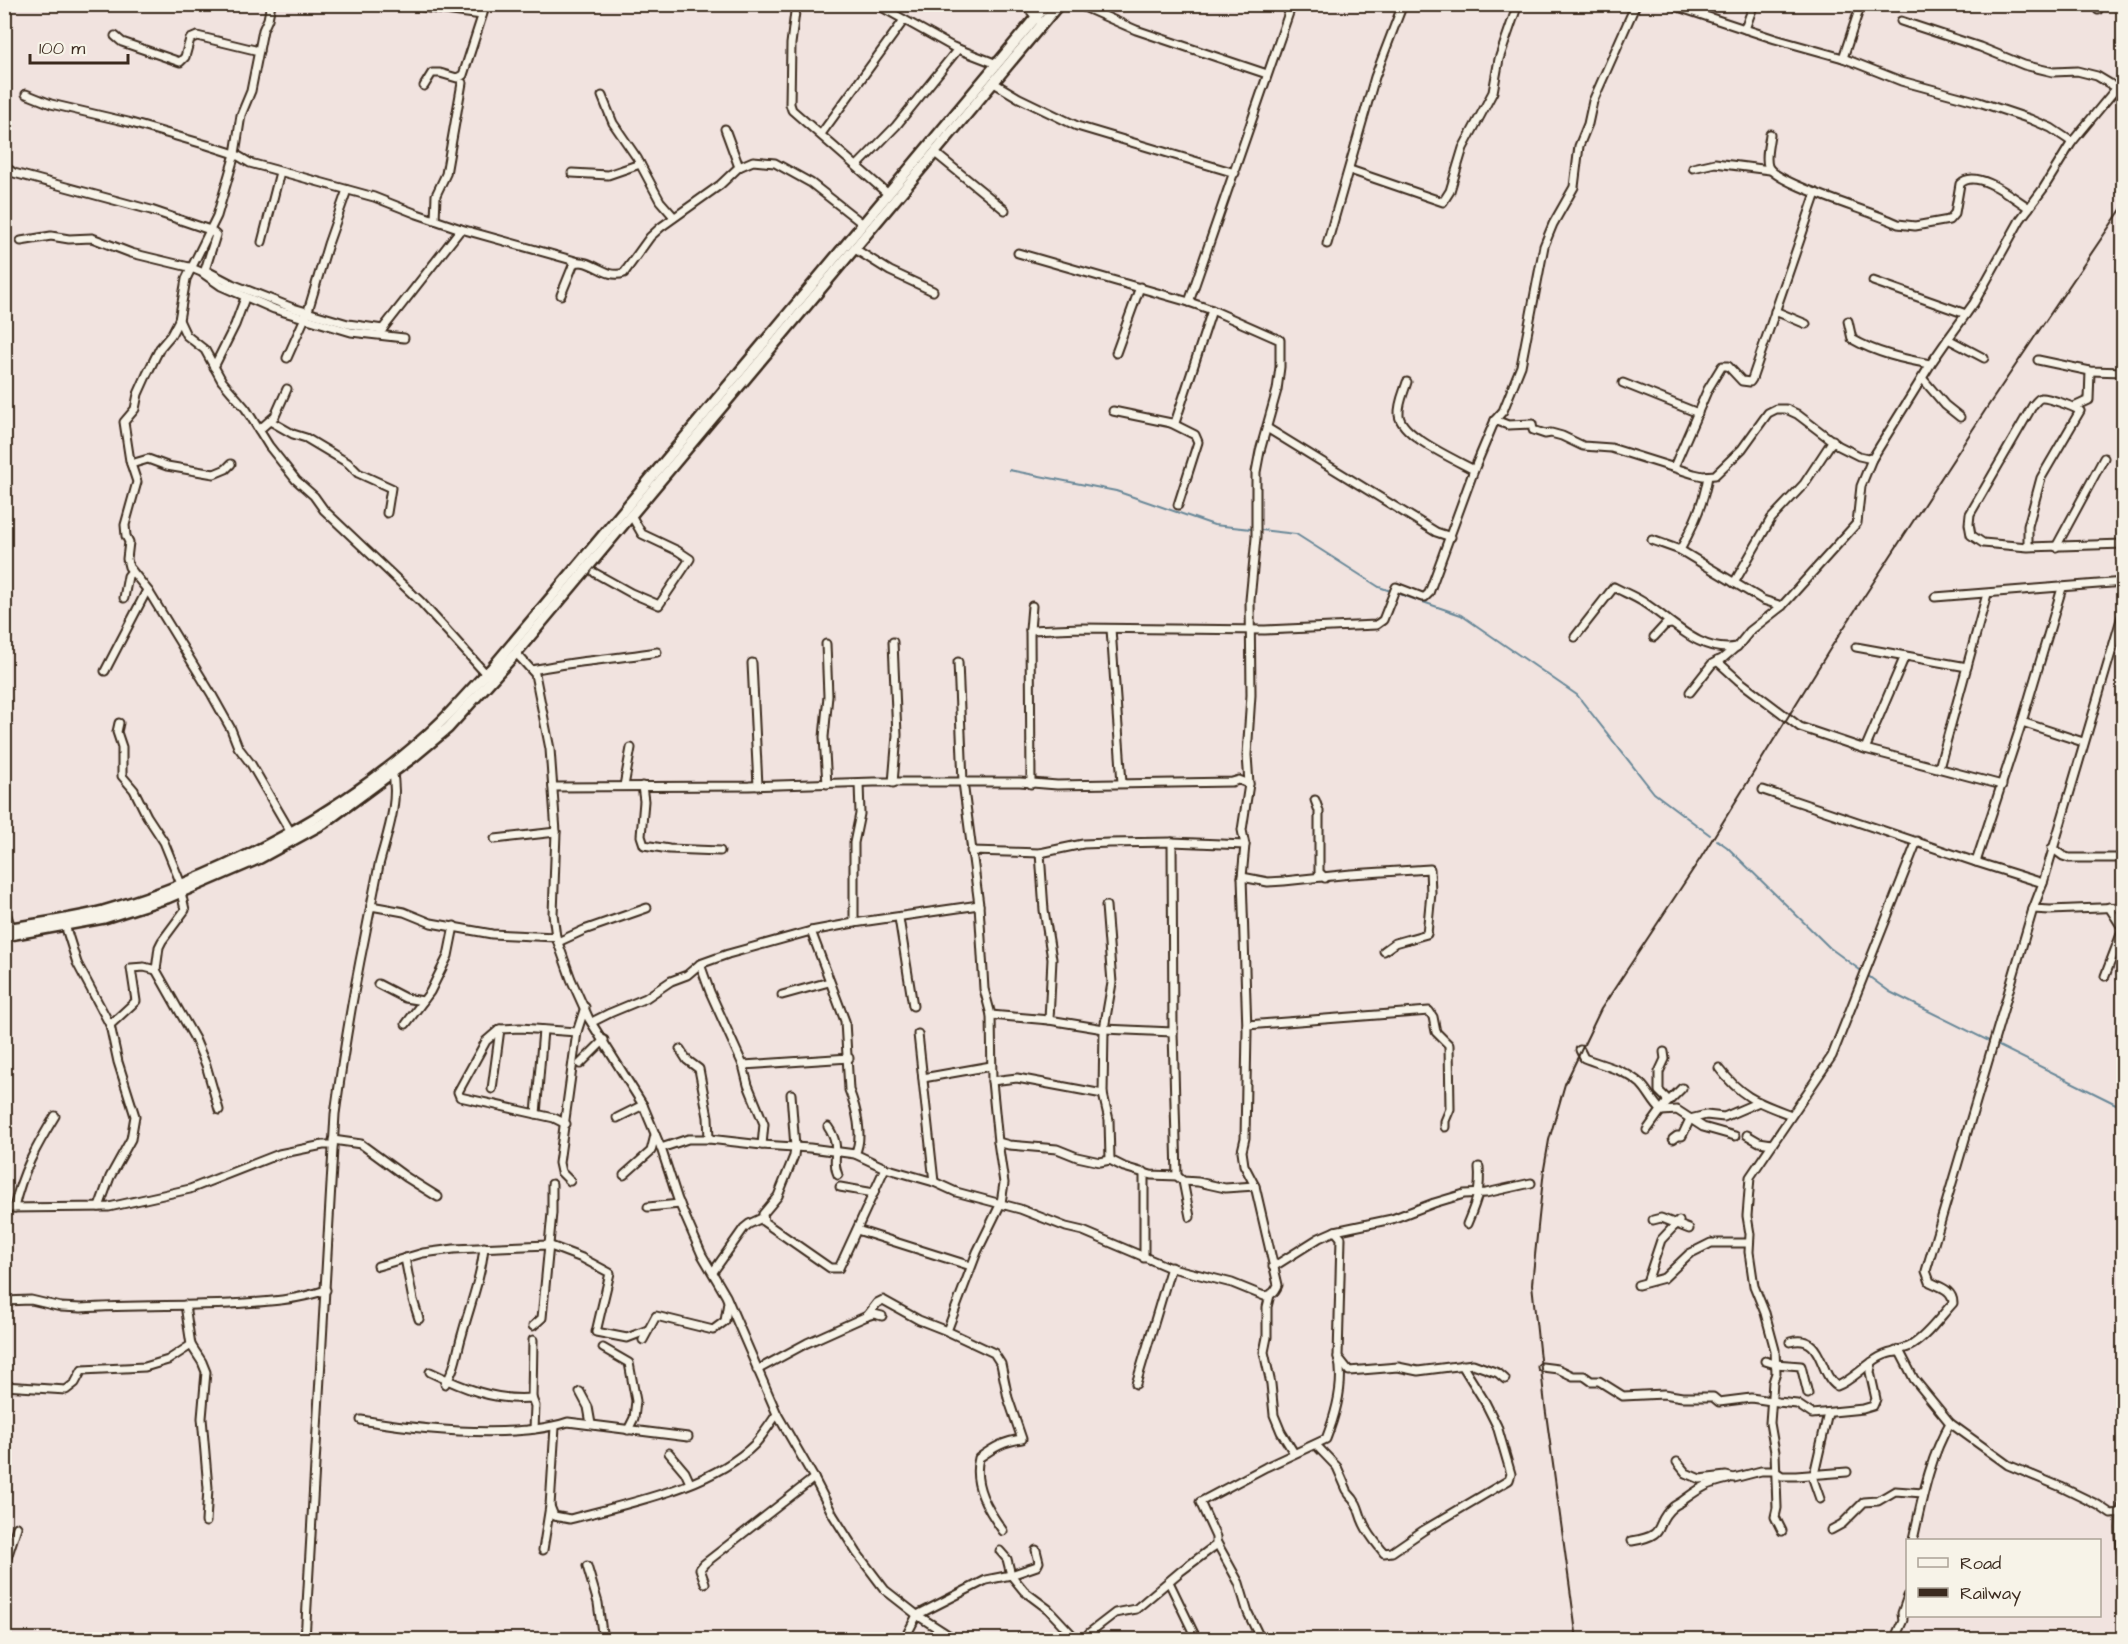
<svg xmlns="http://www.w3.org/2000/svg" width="2128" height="1644" viewBox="0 0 2128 1644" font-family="'Architects Daughter',sans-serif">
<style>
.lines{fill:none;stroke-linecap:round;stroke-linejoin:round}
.stream{stroke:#698898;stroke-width:2}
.minor-casing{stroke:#3b2a1e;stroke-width:11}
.major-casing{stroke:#3b2a1e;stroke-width:14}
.minor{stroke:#f7f3e8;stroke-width:7}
.major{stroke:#f7f3e8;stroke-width:9}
.rail{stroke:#3b2a1e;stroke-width:2}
</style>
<rect width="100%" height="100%" fill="#f1e3df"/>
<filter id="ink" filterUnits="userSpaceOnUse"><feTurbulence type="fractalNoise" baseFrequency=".0167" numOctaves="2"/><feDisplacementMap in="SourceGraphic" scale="12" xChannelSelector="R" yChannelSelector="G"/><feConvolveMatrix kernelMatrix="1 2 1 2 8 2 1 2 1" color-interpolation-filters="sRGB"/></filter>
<g filter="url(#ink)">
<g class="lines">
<!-- stream -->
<g class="stream">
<path d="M 1009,470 L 1116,491 L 1214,525 L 1251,529"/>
<path d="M 1261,530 L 1296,534 L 1379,587 L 1461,615 L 1577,695 L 1654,793 L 1710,835"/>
<path d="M 1717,840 L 1727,847 L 1830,948 L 1890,992 L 2124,1108"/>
</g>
<defs>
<g id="minor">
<path d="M 400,4 L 482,15"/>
<path d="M 796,4 L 791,44 L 790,104 L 792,110 L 888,194"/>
<path d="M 876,4 L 953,47 L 997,64"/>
<path d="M 1025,4 L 1039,21"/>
<path d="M 1077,4 L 1136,30 L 1267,74"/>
<path d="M 1669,4 L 1775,39 L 1843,58 L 1901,81 L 1979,102 L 2030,119 L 2051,128 L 2072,142"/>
<path d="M 2098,10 L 2100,4"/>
<path d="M 1901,21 L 1980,47 L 2024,65 L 2053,72 L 2077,71 L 2097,76 L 2117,88"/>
<path d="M 1745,29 L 1754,4"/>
<path d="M 115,36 L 122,42 L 180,62 L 185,57 L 190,39 L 197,36 L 259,51"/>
<path d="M 1843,58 L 1861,4"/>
<path d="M 994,83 L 1019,98 L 1077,126 L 1235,173"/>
<path d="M 424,86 L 432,73 L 440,73 L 457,78 L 463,75 L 486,4"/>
<path d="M 26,94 L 51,104 L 128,122 L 207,145 L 235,154 L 250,163 L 374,197 L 417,214 L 461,229 L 579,262"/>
<path d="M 602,96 L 613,123 L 637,158 L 660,201 L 674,217"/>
<path d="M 725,129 L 739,167"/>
<path d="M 821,134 L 904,20"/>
<path d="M 1770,134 C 1769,144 1765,157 1768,166 C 1774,184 1878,213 1898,224 L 1915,226 L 1949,220 L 1955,213 L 1960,184 C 1976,167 2014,198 2029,208"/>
<path d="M 935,153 L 1005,210"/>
<path d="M 4,166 L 14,173 L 151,210 L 210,230 L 216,235 L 205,270 L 232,284 L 293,308 L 348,324 L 383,329"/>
<path d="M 857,166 L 896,126 L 958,49"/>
<path d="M 1693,168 L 1715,163 L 1770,170"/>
<path d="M 1350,170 L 1443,202 L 1450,191 L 1463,148 L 1493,92 L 1499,59 L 1518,4"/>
<path d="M 572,173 L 608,175 L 640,164"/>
<path d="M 435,220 L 436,195 L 446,174 L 462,83"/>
<path d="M 21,241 L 51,236 L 69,239 L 92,238 L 131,253 L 189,267 L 201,272 L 221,286 L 274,309 L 351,332 L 404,338"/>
<path d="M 262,242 L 280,172"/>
<path d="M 1327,244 L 1375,77 L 1403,4"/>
<path d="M 855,249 L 890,271 L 933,291"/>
<path d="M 1873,281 L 1966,314"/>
<path d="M 561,295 L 574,263 C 591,257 605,280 624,273 L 650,237 L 661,227 L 720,185 L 739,167 L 753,161 L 775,163 L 811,183 L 863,224"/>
<path d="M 1189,302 L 1292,4"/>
<path d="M 1775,311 L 1806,324"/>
<path d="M 179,320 L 186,335 L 205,350 L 222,381 L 246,409 L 269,446 L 296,480 L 314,496 L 324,510 L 421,602 L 486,674"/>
<path d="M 1848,321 L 1852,339 C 1876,353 1903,359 1930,364"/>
<path d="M 381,331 L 461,229"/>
<path d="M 1116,353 L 1140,287"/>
<path d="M 287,358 L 308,311 L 328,244 L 347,190"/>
<path d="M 1984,358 L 1948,339 L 1974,303 L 2020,220 L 2043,189 L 2072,142 L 2124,79"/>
<path d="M 2038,360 L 2090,371 L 2124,372"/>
<path d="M 214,367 L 235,325 L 245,298"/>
<path d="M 1922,378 L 1945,405 L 1960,417"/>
<path d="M 1407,382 C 1404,392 1398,404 1399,415 C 1401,436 1456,460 1474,470"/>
<path d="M 1623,383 L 1698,413"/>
<path d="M 2074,407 L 2089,400 L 2090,371"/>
<path d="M 1113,411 L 1171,423 L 1195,435 L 1198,442 L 1178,505"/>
<path d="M 1495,420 L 1508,425 L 1532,424 L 1533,430 L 1545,434 L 1551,433 L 1562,436 L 1583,446 L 1611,448 L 1694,474 L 1703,476 L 1715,475 L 1742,449 L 1768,413 L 1776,409 L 1786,409 L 1797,414 L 1839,446 L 1859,456 L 1872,459"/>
<path d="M 270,421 L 293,434 L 306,438 L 348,463 L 358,473 L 391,488 L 387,513"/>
<path d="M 1171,423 L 1175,423 L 1212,310"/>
<path d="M 1267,428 L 1436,532 L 1451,537"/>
<path d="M 259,430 L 275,416 L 287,389"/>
<path d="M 131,464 L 148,459 L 167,466 L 214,474 L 226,469 L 231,464"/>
<path d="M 1674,467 L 1708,389 L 1722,366 L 1728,366 L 1742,381 L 1750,382 L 1752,379 L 1816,193"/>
<path d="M 1652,540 L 1680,550 L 1763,600 L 1782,606 L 1857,523 L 1861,486 L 1872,459 L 1932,362 L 1948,339"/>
<path d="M 2028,547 L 2028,526 L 2041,478 L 2080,411 C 2075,407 2047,397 2041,398 C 2037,399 2036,403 2033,405 L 1970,514 L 1969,524 L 1971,535 L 1983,543 L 2028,547 L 2124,544"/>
<path d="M 2056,547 L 2104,458"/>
<path d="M 1680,550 C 1693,527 1704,503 1708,476"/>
<path d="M 595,573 L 631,593 L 659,605 L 690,559 L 678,551 L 642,534 L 631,515"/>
<path d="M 1734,583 L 1771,519 L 1804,484 L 1833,440"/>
<path d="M 149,592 L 129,567 L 127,559 L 129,542 L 126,536 L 125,525 L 137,482 L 130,461 L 124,422 L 135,409 L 138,394 L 147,374 L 160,348 L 171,335 L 179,320 L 186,279 L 217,216 L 235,154 L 241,115 L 251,91 L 263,30 L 268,19 L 271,4"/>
<path d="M 1935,597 L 2124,582"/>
<path d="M 124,598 L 128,576 L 132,571"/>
<path d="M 2124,609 L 2043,883 L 2033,909 L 2050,910 L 2124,907"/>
<path d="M 1111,629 L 1122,783"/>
<path d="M 1030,630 L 1081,628 L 1265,630 L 1376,625 L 1383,620 L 1396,587 L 1422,597 L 1425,597 L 1429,593 L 1474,470 L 1495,420 L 1503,411 L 1521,366 L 1544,246 L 1553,224 L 1574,187 L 1579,146 L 1588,124 L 1593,101 L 1636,4"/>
<path d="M 1575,637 L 1614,587 C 1623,592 1634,596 1643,602 C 1672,620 1699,654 1737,647 L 1750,631 L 1782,606"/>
<path d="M 1654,637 L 1665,625 L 1671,624"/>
<path d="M 826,644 L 828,696 L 824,737 L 827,784"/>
<path d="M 1856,647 L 1967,667"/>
<path d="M 516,653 L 535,674 L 550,749 L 556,832 L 553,914 L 556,937 L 571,979 L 589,1019 L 643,1105 L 661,1148 L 678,1200 L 702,1255 L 726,1296 L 777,1414 L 814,1478 L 833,1515 L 857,1553 L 885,1590 L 917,1615 L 956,1640"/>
<path d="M 1717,661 L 1738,680 L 1800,727 L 1865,749 L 2002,785"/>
<path d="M 958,662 L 963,782 L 979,905 L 984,989 L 991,1015 L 992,1081 L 998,1142"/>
<path d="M 752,663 L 758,786"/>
<path d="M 532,670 C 574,661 615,659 657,652"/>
<path d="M 105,671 L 146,592 L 149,592 L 212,695 L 231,729 L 238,747 L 251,764 L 290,831"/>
<path d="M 1690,692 L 1712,664 L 1722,659 L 1735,648"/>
<path d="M 2022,722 L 2083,742"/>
<path d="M 119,723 L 117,732 L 122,747 L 122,776 L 134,790 L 147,816 L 164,842 L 181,884"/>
<path d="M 1865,749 L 1905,656"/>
<path d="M 1939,768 L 1987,594"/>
<path d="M 893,783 L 897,735 L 893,642"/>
<path d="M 1031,784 L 1030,630 L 1032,606"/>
<path d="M 624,786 L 631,748"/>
<path d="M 642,786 L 644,801 L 641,836 L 644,845 L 669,849 L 720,851"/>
<path d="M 553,787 L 749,786 L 874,782 L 1020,782 L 1057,785 L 1232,782 L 1239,780 L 1249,784 L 1247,755 L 1251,695 L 1250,600 L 1256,538 L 1256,472 L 1260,451 L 1277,390 L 1280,367 L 1280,340 L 1212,310 L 1189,302 L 1018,253"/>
<path d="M 1763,790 L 1976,862 L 2022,722 L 2062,588"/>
<path d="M 1315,800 L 1319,811 L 1319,872 L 1325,878"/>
<path d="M 495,839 L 556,832"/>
<path d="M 1172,842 L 1173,1032 L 1177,1176"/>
<path d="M 2052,848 L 2063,856 L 2069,858 L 2124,858"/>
<path d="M 971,851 L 1040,853 L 1083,844 L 1109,843 L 1172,842 L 1245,845"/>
<path d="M 1040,853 L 1044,910 L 1052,959 L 1049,1020"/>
<path d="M 1976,862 L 2043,883"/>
<path d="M 1242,877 L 1268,882 L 1284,881 L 1351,874 L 1430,869 L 1431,893 L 1427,934 L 1395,943 L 1384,951"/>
<path d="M 371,906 L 404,912 L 431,923 L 492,934 L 556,937"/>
<path d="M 1106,906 L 1112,983 L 1104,1029 L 1103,1094 L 1109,1120 L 1110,1160"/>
<path d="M 4,907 L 12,930"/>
<path d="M 899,918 L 913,1006"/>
<path d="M 854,923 L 854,843 L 860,814 L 859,783"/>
<path d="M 65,925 L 77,963 L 110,1025 L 118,1062 L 135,1116 L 131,1139 L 110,1177 L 99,1207"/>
<path d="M 811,931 L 845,1021 L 849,1090 C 856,1107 864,1137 855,1154"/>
<path d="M 558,942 L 584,930 L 647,908"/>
<path d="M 700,964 L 728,954 L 811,931 L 854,923 L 979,905"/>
<path d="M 156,970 L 195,1039 L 206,1065 L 219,1110"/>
<path d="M 2105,976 L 2123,929 L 2109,907"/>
<path d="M 378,984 L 405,998 L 423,1001"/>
<path d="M 782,995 L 829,982"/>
<path d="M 991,1015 L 1049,1020 L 1104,1029 L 1173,1032"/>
<path d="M 592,1022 L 610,1013 L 646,998 L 671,981 L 687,975 L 700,964 L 710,992 L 743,1065 L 748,1085 L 764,1124 L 762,1145 L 810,1148 L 855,1154 L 885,1168 L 934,1182 L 956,1192 L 1020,1209 L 1066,1227 L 1083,1231 L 1168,1267 L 1232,1283 L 1264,1296 C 1272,1295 1275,1292 1278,1285 L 1255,1186 L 1244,1165 L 1242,1151 L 1245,1138 L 1247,1031 L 1242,877 L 1245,845 L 1242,830 L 1249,784"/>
<path d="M 406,1024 L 430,992 L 448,956 L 454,926"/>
<path d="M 110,1025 L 136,1001 L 131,968 L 144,967 L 156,970 L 159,947 L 162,941 L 185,910 L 181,892"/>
<path d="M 1247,1025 L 1429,1011 L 1433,1017 L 1436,1032 L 1449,1045 L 1450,1109 L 1445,1121 L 1445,1127"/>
<path d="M 918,1034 L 934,1182"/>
<path d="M 680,1049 L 687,1060 L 699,1069 L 708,1117 L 709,1139"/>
<path d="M 1580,1050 L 1584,1058 C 1604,1066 1624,1069 1641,1084 C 1649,1092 1653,1103 1662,1111 L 1677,1110 L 1703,1127 L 1735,1136"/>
<path d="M 1664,1052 L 1665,1059 L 1659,1072 L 1659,1091 L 1666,1098 L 1667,1102"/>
<path d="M 580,1064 L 604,1040"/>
<path d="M 743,1065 L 849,1058"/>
<path d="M 1719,1068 C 1742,1098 1757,1102 1791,1115"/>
<path d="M 923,1078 L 991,1066"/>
<path d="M 992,1081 L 1017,1078 L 1103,1094"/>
<path d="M 492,1089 L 500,1029"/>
<path d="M 791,1094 L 795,1147 L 794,1156 L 778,1196 L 763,1214 L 764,1222 L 830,1268 L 839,1268 L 885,1168"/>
<path d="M 536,1114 L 543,1030"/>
<path d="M 617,1118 L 643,1105"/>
<path d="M 566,1124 L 554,1118 L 460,1097 L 458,1092 L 486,1041 L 500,1029 L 520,1028 L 577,1032"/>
<path d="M 828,1127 C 843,1149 830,1158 838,1175"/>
<path d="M 1647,1130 L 1665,1105 L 1682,1088"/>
<path d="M 1747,1135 L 1759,1142 L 1772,1144"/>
<path d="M 1673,1139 L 1677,1136 L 1682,1136 L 1690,1119 L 1706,1115 L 1724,1117 L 1759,1102"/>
<path d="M 333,1140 L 361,1144 L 406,1177 L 438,1197"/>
<path d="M 661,1148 L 688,1139 L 709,1139 L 762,1145"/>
<path d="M 1144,1172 L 1144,1258"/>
<path d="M 624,1175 L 651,1151 L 655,1135"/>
<path d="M 570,1181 L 561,1172 L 559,1163 L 577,1032 L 585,1007"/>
<path d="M 1183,1181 L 1190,1217"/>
<path d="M 840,1187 L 874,1193"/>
<path d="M 648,1207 L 680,1204"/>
<path d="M 4,1208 L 109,1207 L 190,1189 L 279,1154 L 323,1145 L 333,1145"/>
<path d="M 14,1208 C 22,1172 36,1147 55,1116"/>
<path d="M 1653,1220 L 1661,1218 L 1689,1229"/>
<path d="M 1467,1224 C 1476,1202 1481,1192 1479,1167"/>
<path d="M 857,1230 L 971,1266"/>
<path d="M 1335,1231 L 1341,1238 L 1338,1357 L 1349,1371 L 1398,1367 L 1418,1371 L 1473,1364 L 1498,1373 L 1505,1379"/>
<path d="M 405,1258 L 413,1300 L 419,1319"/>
<path d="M 378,1266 L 423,1253 L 454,1249 L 548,1245 L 582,1258 L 610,1273 L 596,1332 L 627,1338 L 648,1330"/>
<path d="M 1273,1267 L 1319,1238 L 1335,1231 L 1392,1219 L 1434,1203 L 1464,1194 L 1486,1193 L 1531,1183"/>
<path d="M 713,1272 L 744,1228 L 749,1224 L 762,1218"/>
<path d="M 1647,1282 L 1661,1240 L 1679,1221"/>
<path d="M 1638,1285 L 1664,1278 L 1689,1254 L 1711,1243 L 1749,1243"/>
<path d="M 1270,1295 L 1267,1307 L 1267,1337 L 1264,1352 L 1271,1384 L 1274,1415 L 1281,1432 L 1294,1453"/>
<path d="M 4,1301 L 31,1300 L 61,1307 L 81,1308 C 130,1305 180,1306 230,1304 C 263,1302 294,1301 326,1290"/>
<path d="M 867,1316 L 877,1303 L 883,1300 L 919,1320 L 947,1331"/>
<path d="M 533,1326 L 542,1318 L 552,1213 L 552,1184"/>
<path d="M 643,1340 L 656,1316 L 713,1330 L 725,1321 L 728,1302"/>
<path d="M 1790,1342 C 1824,1333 1818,1374 1837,1386 C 1857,1379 1876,1350 1900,1352 L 1914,1379 L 1950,1423 L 2008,1465 L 2061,1487 L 2098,1505 L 2111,1514 L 2121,1513"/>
<path d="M 191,1345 L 202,1362 L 206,1372 L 202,1418 L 208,1488 L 206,1522"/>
<path d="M 603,1348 L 629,1363 L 636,1401 L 634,1418 L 628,1430"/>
<path d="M 1894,1352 C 1900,1348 1907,1349 1912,1345 C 1928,1335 1940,1317 1953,1303 C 1953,1290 1940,1287 1930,1282 L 1926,1271 L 2033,909"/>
<path d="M 1765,1361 L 1775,1364 L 1801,1366 L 1808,1394"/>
<path d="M 1542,1367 L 1558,1369 L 1573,1376 L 1584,1376 L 1591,1381 L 1599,1381 L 1623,1396 L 1664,1394 L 1682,1397 L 1713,1397 L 1719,1402 L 1751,1398 L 1778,1402 L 1797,1404 L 1812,1414 L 1863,1409 L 1873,1406 L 1876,1399 L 1870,1372 L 1872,1362"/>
<path d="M 757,1370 L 807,1343 L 867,1316 L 874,1314 L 882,1316"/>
<path d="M 430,1372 C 463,1388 494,1401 532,1398 L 535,1406 L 534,1429"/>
<path d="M 445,1384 C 456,1369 457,1351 462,1335 C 470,1305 481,1278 484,1247"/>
<path d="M 1136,1384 L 1171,1267"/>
<path d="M 4,1386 L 66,1390 L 75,1383 L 82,1370 L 145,1367 L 168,1360 L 191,1345 L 185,1305"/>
<path d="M 580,1392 L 588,1407 L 591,1424"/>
<path d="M 532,1398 L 533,1340"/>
<path d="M 361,1420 C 416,1429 472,1435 527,1430 C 542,1428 554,1427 568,1422 L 688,1437"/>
<path d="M 1316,1445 L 1337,1467 L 1347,1490"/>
<path d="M 669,1453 L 685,1472 L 690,1483"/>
<path d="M 1677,1462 L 1686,1473 L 1700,1479 L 1726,1476 L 1734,1478 L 1761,1471 L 1774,1471 L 1782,1476 L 1796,1476 L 1847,1472"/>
<path d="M 1349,1494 C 1360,1505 1358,1512 1364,1524 C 1369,1535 1377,1544 1384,1553 L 1392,1552 L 1424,1530 L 1509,1480 L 1511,1474 L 1497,1426 L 1485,1402 L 1462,1365"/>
<path d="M 1820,1499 L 1813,1479 L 1828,1413"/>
<path d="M 2124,1499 C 2115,1525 2123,1556 2124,1583"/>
<path d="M 550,1506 L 554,1516 L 570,1519 C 628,1503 711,1488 755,1444 C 763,1435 770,1424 777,1414"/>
<path d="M 1831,1530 L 1842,1524 L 1864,1502 L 1878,1501 L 1895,1491 L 1923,1493"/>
<path d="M 1003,1531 C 988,1510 972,1485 979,1458 C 993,1448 1004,1441 1022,1439 L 1008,1398 L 1001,1364 L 994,1353 L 947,1331 L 977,1252 L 1001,1203 L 1004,1183 L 998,1142 L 1009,1145 L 1057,1149 L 1077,1157 L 1100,1162 L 1110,1160 L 1124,1167 L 1151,1175 L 1177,1176 L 1183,1181 L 1198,1182 L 1225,1188 L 1255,1186"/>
<path d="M 1782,1531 L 1775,1517 L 1777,1508 L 1775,1452 L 1770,1423 L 1773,1382 L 1776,1373 L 1775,1350 L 1765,1313 L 1754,1286 L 1749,1252 L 1750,1234 L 1747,1216 L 1750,1177 L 1832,1056 L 1917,841"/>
<path d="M 1913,1540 C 1922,1500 1929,1459 1950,1423"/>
<path d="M 1632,1541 C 1670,1535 1652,1524 1673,1507 C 1677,1504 1682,1502 1685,1499 C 1703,1486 1707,1484 1728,1479"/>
<path d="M 1217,1543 L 1239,1583 L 1248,1613 L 1261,1640"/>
<path d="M 543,1550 L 550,1506 L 555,1427"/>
<path d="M 1036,1550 L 1039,1562 L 1037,1566 L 1011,1575 L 1024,1591 L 1048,1609 L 1077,1640"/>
<path d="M 587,1566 L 598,1603 L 603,1640"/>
<path d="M 4,1567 L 17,1527"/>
<path d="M 1169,1582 L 1197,1640"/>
<path d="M 705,1583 L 700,1569 L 704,1564 L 814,1478"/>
<path d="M 305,1640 L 335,1114 C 343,1056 352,999 364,941 C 369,916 374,890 379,865 C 387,834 400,801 392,770"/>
<path d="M 904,1640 L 917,1615 L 986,1580 L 1011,1575 L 1007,1559 L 1000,1551"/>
<path d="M 1085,1640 L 1089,1633 L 1115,1613 L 1136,1609 L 1181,1571 L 1216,1545 L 1216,1537 L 1200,1502 L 1266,1467 L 1326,1439 C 1335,1416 1345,1382 1338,1357"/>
<path d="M 1894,1640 L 1903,1620 L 1902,1613 L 1908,1596"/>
</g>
<g id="major">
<path d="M 4,929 C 37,924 71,919 103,911 C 223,877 352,809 442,721 C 459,704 474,685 492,668 L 1047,4"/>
<path d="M 4,936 L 104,918 L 167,898 L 260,858 L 324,823 L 412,758 L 448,728 L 516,653 L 1059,4"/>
</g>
</defs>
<!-- minor casing -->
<use href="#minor" class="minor-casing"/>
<!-- major casing -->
<use href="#major" class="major-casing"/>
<!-- minor -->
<use href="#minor" class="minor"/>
<!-- major -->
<use href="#major" class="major"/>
<!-- rail -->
<path class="rail" d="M 1577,1640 L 1545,1406 L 1532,1284 L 1544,1169 L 1549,1140 L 1565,1084 L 1601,1009 L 1700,859 L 1830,649 L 1988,406 L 2124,205"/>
</g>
</g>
<!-- margin -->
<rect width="2128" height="1644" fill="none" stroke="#f7f3e8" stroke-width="24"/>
<rect x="12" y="12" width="2104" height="1620" fill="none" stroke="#3b2a1e" stroke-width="2" filter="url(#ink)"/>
<!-- legend -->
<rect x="1906" y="1539" width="195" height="78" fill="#f7f3e8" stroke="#aca397" stroke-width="1.5"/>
<rect x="1918" y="1558" width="30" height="9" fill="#f7f3e8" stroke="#aca397" stroke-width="1.5"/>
<text x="1960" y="1569" font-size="18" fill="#3b2a1e">Road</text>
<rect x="1918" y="1588" width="30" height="9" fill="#3b2a1e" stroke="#aca397" stroke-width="1.5"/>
<text x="1960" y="1599" font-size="18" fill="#3b2a1e">Railway</text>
<!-- scale -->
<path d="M30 54v9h98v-9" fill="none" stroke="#3b2a1e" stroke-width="3"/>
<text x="39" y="54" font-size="18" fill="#3b2a1e" stroke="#f7f3e8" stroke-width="4.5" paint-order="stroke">100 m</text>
</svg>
